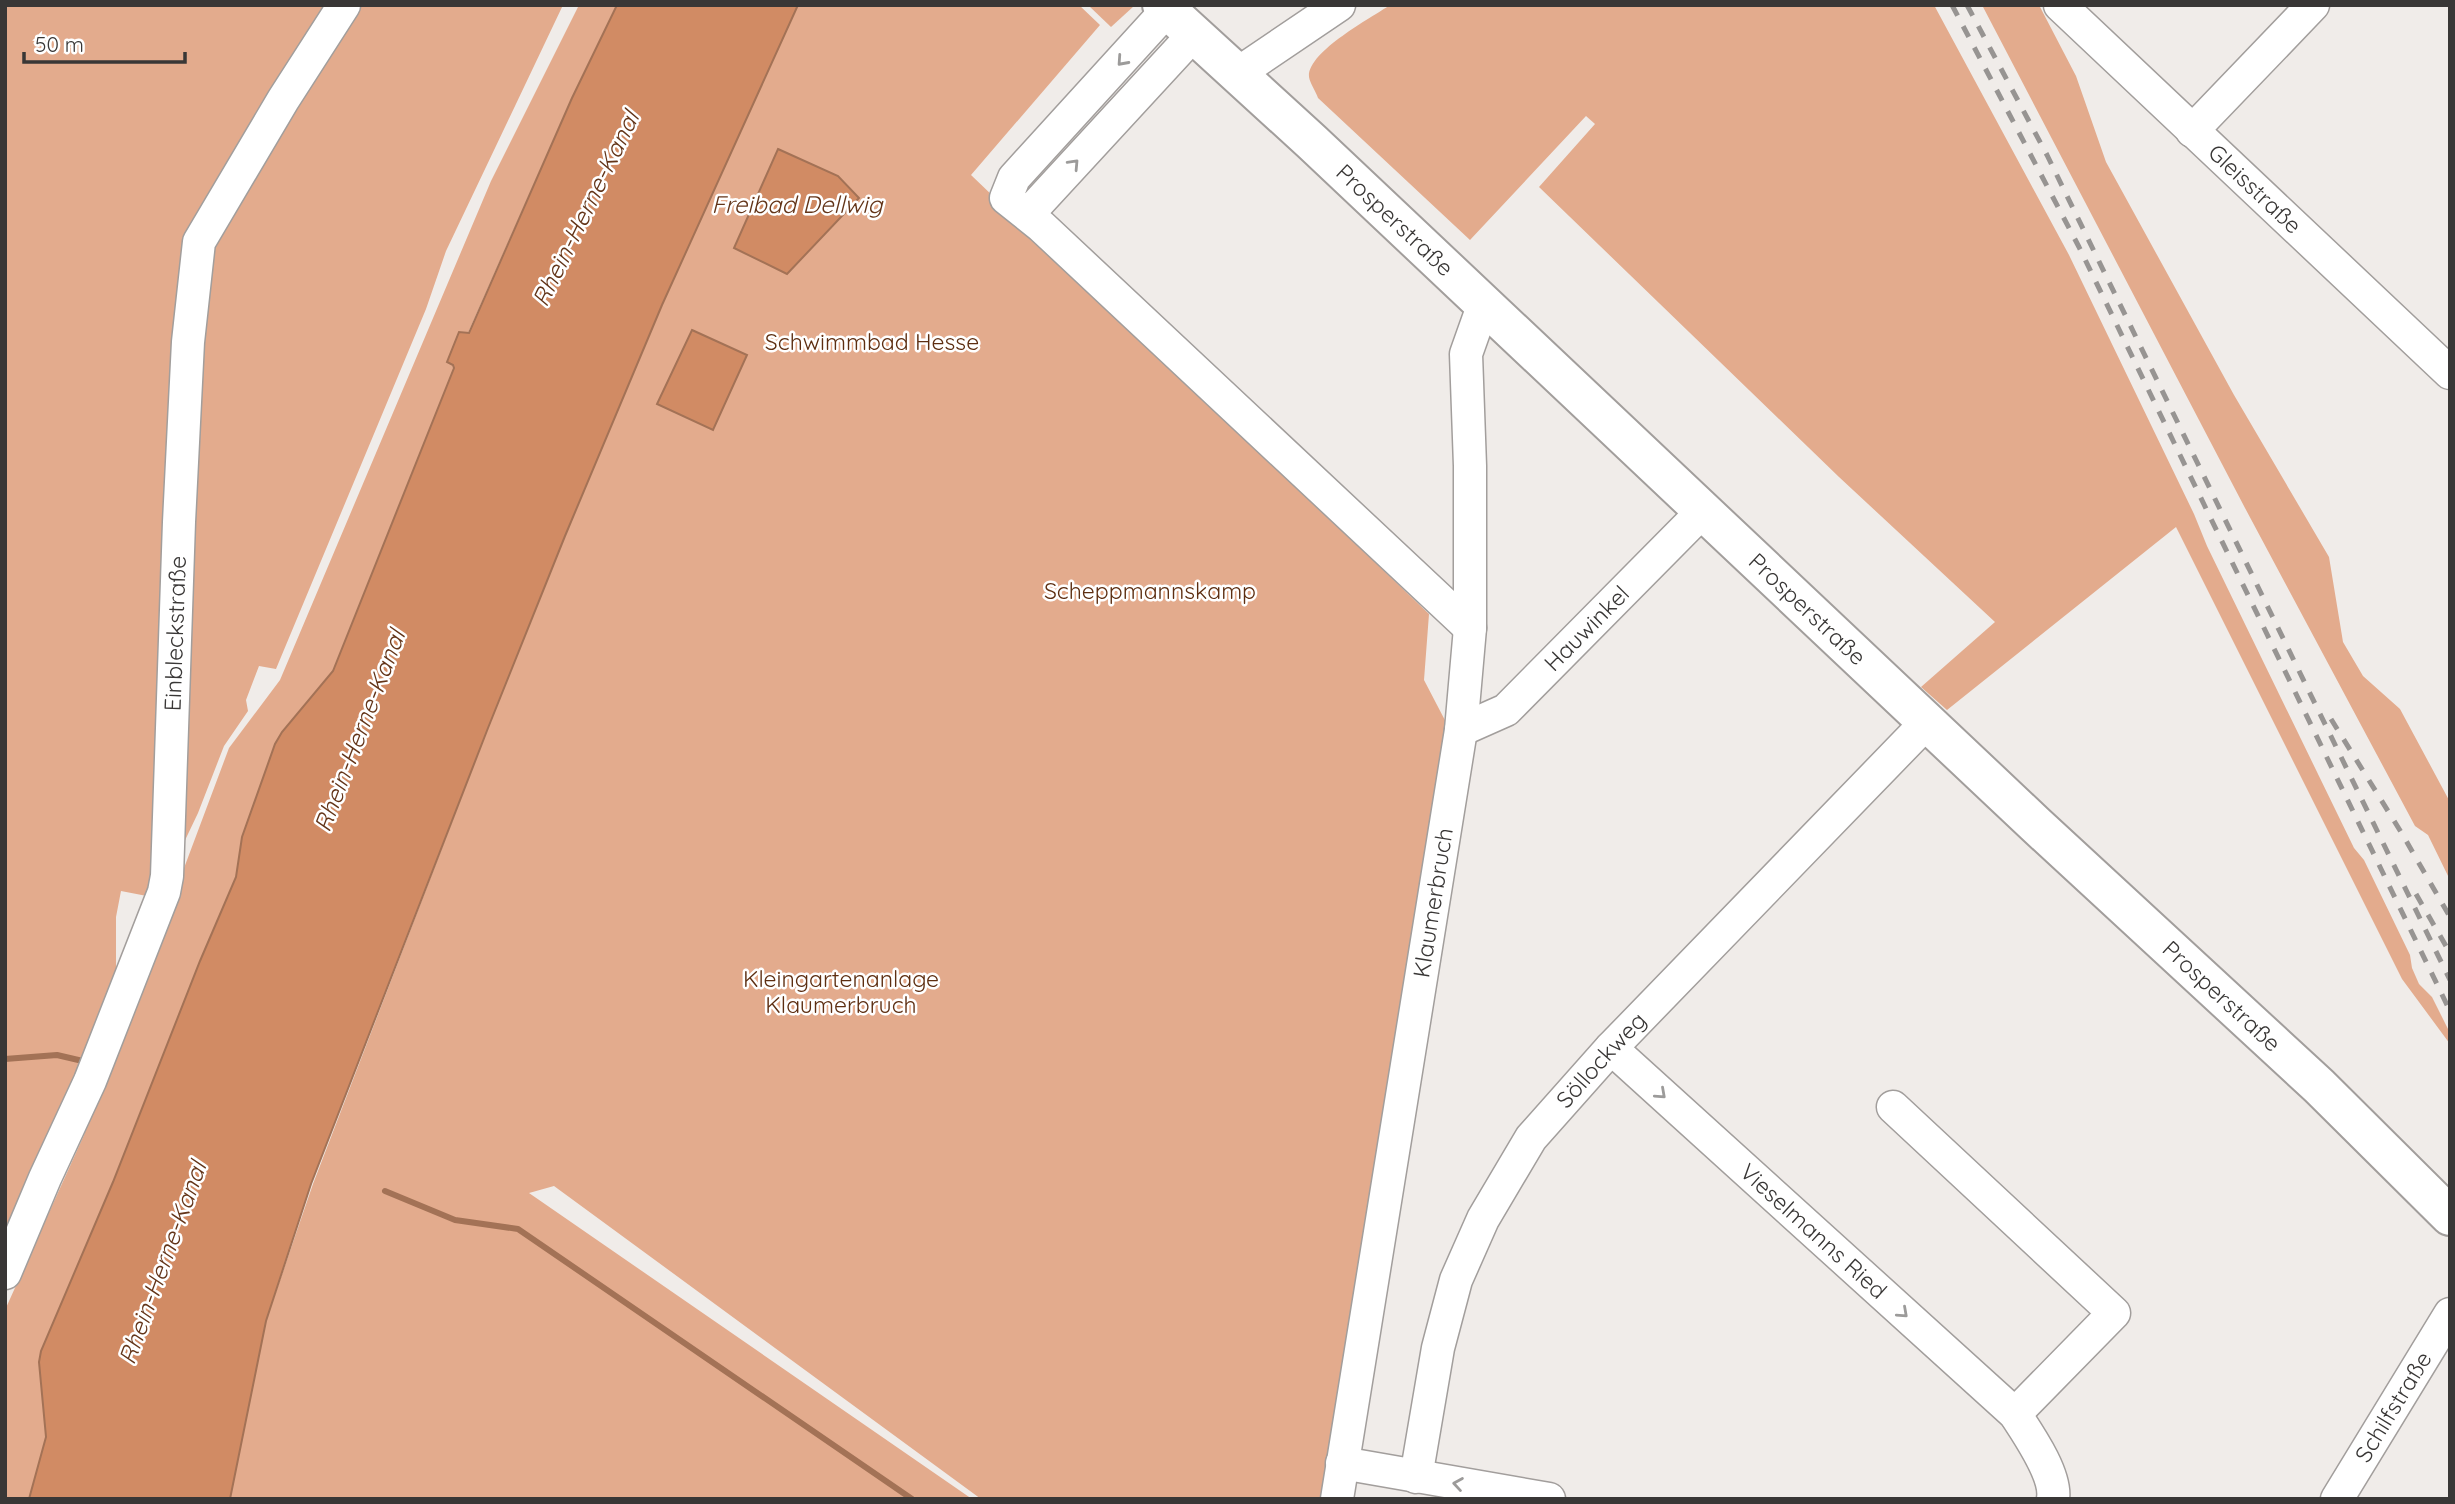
<svg xmlns="http://www.w3.org/2000/svg" width="2455" height="1504" viewBox="0 0 2455 1504" font-family="Quicksand,sans-serif">
<style>
.green{fill:#e3ab8d}
.water{fill:#d18b64;stroke:#a37256;stroke-width:2}
.lines{fill:none;stroke-linecap:round;stroke-linejoin:round}
.stream{stroke:#a37256;stroke-width:6}
.minor-casing{stroke:#a29e9c;stroke-width:35}
.major-casing{stroke:#a29e9c;stroke-width:42}
.minor{stroke:#fff;stroke-width:32}
.major{stroke:#fff;stroke-width:38}
.rail{stroke:#979492;stroke-width:5;stroke-dasharray:12 12;stroke-linecap:butt}
.oneway{stroke:#9c9b9a}
.labels{text-anchor:middle;stroke-width:5;stroke-linejoin:round;paint-order:stroke}
.street-label{font-size:23px;fill:#393736;stroke:#fff}
.park-label{font-size:23px;fill:#5d2e11;stroke:#fff}
.water-label{font-size:24px;font-style:italic;fill:#633418;stroke:#fff}
</style>
<rect width="100%" height="100%" fill="#f0ece9"/>
<!-- green -->
<g class="green">
<path d="M 5,5 L 563,5 L 446,251 L 426,309 L 276,669 L 259,666 L 246,700 L 248,711 L 224,746 L 198,813 L 178,855 L 152,897 L 121,891 L 116,917 L 116,990 L 5,1257 Z"/>
<path d="M 579,5 L 617,5 L 572,98 L 468,333 L 459,332 L 454,368 L 333,671 L 282,732 L 275,744 L 242,837 L 236,877 L 200,961 L 113,1182 L 41,1351 L 39,1362 L 46,1437 L 29,1499 L 5,1499 L 5,1310 L 84,1135 L 229,748 L 280,680 L 491,181 Z"/>
<path d="M 798,5 L 1079,5 L 1100,25 L 971,175 L 1429,614 L 1424,680 L 1449,728 L 1338,1499 L 981,1499 L 554,1186 L 529,1193 L 972,1499 L 229,1499 L 266,1321 L 313,1184 L 488,728 L 565,536 L 662,305 Z"/>
<path d="M 1088,5 L 1134,5 L 1134,6 L 1111,27 Z"/>
<path d="M 1390,5 L 1934,5 L 2069,255 L 2194,514 L 2207,546 L 2354,848 L 2364,860 L 2410,955 L 2412,968 L 2419,984 L 2432,997 L 2450,1033 L 2450,1044 L 2402,979 L 2176,527 L 1947,710 L 1921,687 L 1995,622 L 1839,477 L 1539,187 L 1595,124 L 1586,116 L 1470,240 L 1318,98 C 1316,92 1310,83 1309,77 C 1307,52 1371,18 1390,5 Z"/>
<path d="M 1982,5 L 2039,5 L 2076,76 L 2106,162 L 2234,395 L 2329,557 L 2343,642 L 2363,676 L 2400,709 L 2450,802 L 2450,880 L 2428,835 L 2415,826 L 2245,508 Z"/>
</g>
<!-- water -->
<g class="water">
<path d="M 617,5 L 798,5 L 662,305 L 565,536 L 488,728 L 311,1184 L 266,1321 L 230,1499 L 29,1499 L 46,1437 L 39,1362 L 41,1351 L 113,1182 L 200,961 L 236,877 L 242,837 L 275,744 L 282,732 L 333,671 L 454,368 L 453,365 L 447,362 L 459,332 L 469,333 L 572,98 Z"/>
<path d="M 778,149 L 838,176 L 859,198 L 787,274 L 734,248 Z"/>
<path d="M 692,330 L 747,355 L 713,430 L 657,404 Z"/>
</g>
<g class="lines">
<!-- stream -->
<g class="stream">
<path d="M 5,1059 L 57,1055 L 87,1062"/>
<path d="M 385,1191 L 455,1220 L 518,1229 L 912,1499"/>
</g>
<defs>
<g id="minor">
<path id="s1" d="M 2060,5 L 2450,373"/>
<path d="M 1167,10 L 1014,178 L 1006,198 L 1041,226 L 1470,628"/>
<path d="M 1237,74 L 1339,5"/>
<path d="M 2192,131 L 2313,5"/>
<path d="M 1028,214 L 1194,34"/>
<path id="s2" d="M 1461,730 L 1506,710 L 1704,510"/>
<path id="s3" d="M 1611,1048 L 2015,1414 C 2028,1434 2057,1475 2053,1499"/>
<path d="M 1893,1107 L 2114,1313 L 2015,1414"/>
<path id="s4" d="M 5,1273 L 45,1178 L 90,1081 L 164,892 L 167,876 L 179,522 L 188,342 L 199,242 L 283,100 L 344,5"/>
<path d="M 1342,1463 L 1549,1499"/>
<path id="s5" d="M 1416,1477 L 1438,1348 L 1456,1280 L 1483,1219 L 1531,1138 L 1611,1048 L 1927,722"/>
<path id="s6" d="M 1337,1499 L 1461,730 L 1470,628 L 1470,466 L 1466,354 L 1483,306"/>
<path id="s7" d="M 2337,1499 L 2450,1314"/>
</g>
<g id="major">
<path id="s8" d="M 1162,5 L 1312,142 L 2035,824 L 2319,1086 L 2450,1216"/>
</g>
</defs>
<!-- minor casing -->
<use href="#minor" class="minor-casing"/>
<!-- major casing -->
<use href="#major" class="major-casing"/>
<!-- minor -->
<use href="#minor" class="minor"/>
<!-- major -->
<use href="#major" class="major"/>
<!-- rail -->
<g class="rail">
<path d="M 1952,5 L 2079,247 L 2450,1011"/>
<path d="M 1967,5 L 2047,155 L 2450,980"/>
<path d="M 2331,719 L 2401,832 L 2450,917"/>
<path d="M 2416,894 L 2450,953"/>
</g>
</g>
<!-- one-way arrows -->
<defs><path id="oneway-chevron" d="M-2-3.5L2.5 0L-2 3.5" fill="none" stroke-width="1.6" stroke-linecap="round" stroke-linejoin="round" transform="scale(1.75)"/></defs>
<g class="oneway">
<use href="#oneway-chevron" transform="translate(1122 61) rotate(132)"/>
<use href="#oneway-chevron" transform="translate(1074 164) rotate(-47)"/>
<use href="#oneway-chevron" transform="translate(1661 1094) rotate(42)"/>
<use href="#oneway-chevron" transform="translate(1903 1313) rotate(42)"/>
<use href="#oneway-chevron" transform="translate(1458 1484) rotate(-171)"/>
</g>
<g class="labels">
<!-- street labels -->
<g class="street-label">
<text dy="8" stroke="none"><textPath href="#s1" startOffset="268">Gleisstraße</textPath></text>
<text dy="8" stroke="none"><textPath href="#s8" startOffset="317">Prosperstraße</textPath></text>
<text dy="8" stroke="none"><textPath href="#s8" startOffset="884">Prosperstraße</textPath></text>
<text dy="8" stroke="none"><textPath href="#s2" startOffset="164">Hauwinkel</textPath></text>
<text dy="8" stroke="none"><textPath href="#s4" startOffset="672">Einbleckstraße</textPath></text>
<text dy="8" stroke="none"><textPath href="#s6" startOffset="604">Klaumerbruch</textPath></text>
<text dy="8" stroke="none"><textPath href="#s8" startOffset="1451">Prosperstraße</textPath></text>
<text dy="8" stroke="none"><textPath href="#s5" startOffset="467">Söllockweg</textPath></text>
<text dy="8" stroke="none"><textPath href="#s3" startOffset="273">Vieselmanns Ried</textPath></text>
<text dy="8" stroke="none"><textPath href="#s7" startOffset="108">Schilfstraße</textPath></text>
</g>
<!-- park labels -->
<g class="park-label">
<text x="872" y="350">Schwimmbad Hesse</text>
<text x="1150" y="599">Scheppmannskamp</text>
<text x="841" y="987">Kleingartenanlage<tspan x="841" dy="26">Klaumerbruch</tspan></text>
</g>
<!-- water labels -->
<g class="water-label">
<text x="797" y="213">Freibad Dellwig</text>
<text transform="translate(586 209) rotate(-64)" y="8">Rhein-Herne-Kanal</text>
<text transform="translate(360 731) rotate(-69)" y="8">Rhein-Herne-Kanal</text>
<text transform="translate(163 1263) rotate(-70)" y="8">Rhein-Herne-Kanal</text>
</g>
</g>
<!-- border -->
<rect width="2455" height="1504" fill="none" stroke="#393736" stroke-width="14"/>
<!-- scale -->
<path d="M24 52v10h161v-10" fill="none" stroke="#393736" stroke-width="3.5"/>
<text x="35" y="52" font-size="21" fill="#393736" stroke="#ffffff" stroke-width="5" paint-order="stroke">50 m</text>
</svg>
